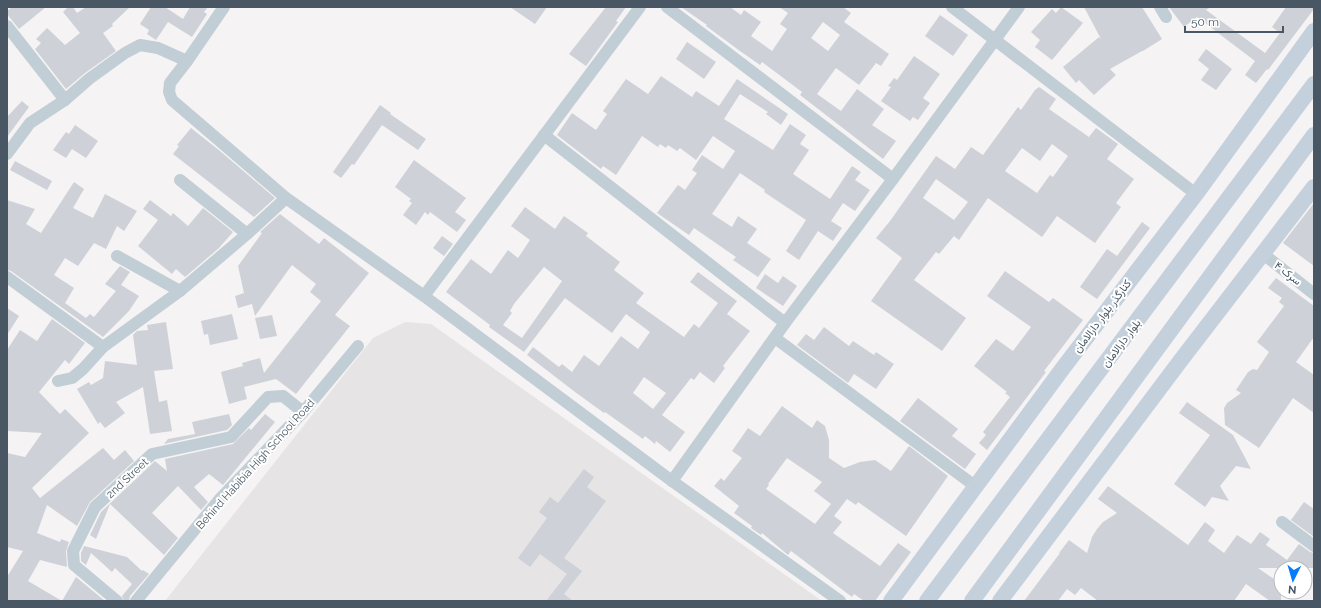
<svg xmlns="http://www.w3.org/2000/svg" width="1321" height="608" viewBox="0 0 1321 608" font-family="Raleway,Vazirmatn,sans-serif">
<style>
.education{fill:#e6e4e5}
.building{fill:#ced2d8;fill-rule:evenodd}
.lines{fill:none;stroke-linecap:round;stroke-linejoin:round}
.street{stroke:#c2ced5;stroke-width:12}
.secondary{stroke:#c4d1dd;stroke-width:16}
.labels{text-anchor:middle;stroke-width:4;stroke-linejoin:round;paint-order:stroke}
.street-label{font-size:11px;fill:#485763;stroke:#fff}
</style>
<rect width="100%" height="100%" fill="#f5f3f3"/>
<!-- education -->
<path class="education" d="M 405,322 L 431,324 L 822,601 L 165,601 L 373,338 Z"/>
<!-- building -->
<g class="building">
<path d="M 12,7 L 46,7 L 19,29 L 7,14 L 7,11 Z"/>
<path d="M 68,7 L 73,7 L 77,13 L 86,7 L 130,7 L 112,24 L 113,26 L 103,33 L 116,51 L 85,73 L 66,89 L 35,49 L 41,43 L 36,39 L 47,28 L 65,45 L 80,33 L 63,12 Z"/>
<path d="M 151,7 L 165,7 L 183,19 L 190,7 L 208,7 L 204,12 L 207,14 L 192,37 L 168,22 L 156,40 L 147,34 L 149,30 L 140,24 Z"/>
<path d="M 510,7 L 547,7 L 535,24 Z"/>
<path d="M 606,7 L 626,7 L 616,21 L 618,22 L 586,66 L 569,54 Z"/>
<path d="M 681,7 L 730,7 L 741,15 L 744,10 L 761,22 L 751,36 L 772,51 L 787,29 L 780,24 L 788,13 L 779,7 L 843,7 L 851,13 L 844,22 L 889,54 L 881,66 L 876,63 L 859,85 L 836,68 L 817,94 L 841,111 L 857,89 L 884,109 L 872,125 L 896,141 L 883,159 L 800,95 L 802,92 L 762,62 L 760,65 L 740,51 L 706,26 L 707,25 ZM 823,22 L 840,35 L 828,51 L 811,38 Z"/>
<path d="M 1061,7 L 1083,23 L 1052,60 L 1035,47 L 1040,40 L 1031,32 L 1052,9 L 1056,13 Z"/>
<path d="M 1084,7 L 1142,7 L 1162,39 L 1143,51 L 1142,51 L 1110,69 L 1116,75 L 1094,95 L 1079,80 L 1076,83 L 1063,67 L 1099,37 L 1101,39 Z"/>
<path d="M 1169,7 L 1211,7 L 1206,10 L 1265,53 L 1280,33 L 1272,27 L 1286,7 L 1314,7 L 1314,9 L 1268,70 L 1267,69 L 1256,83 L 1245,75 L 1255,61 L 1197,17 L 1184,27 Z"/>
<path d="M 940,15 L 968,35 L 953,56 L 925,36 Z"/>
<path d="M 687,42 L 716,62 L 704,79 L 676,59 Z"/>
<path d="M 1206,49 L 1232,69 L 1216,90 L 1201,80 L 1209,69 L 1198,60 Z"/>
<path d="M 914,56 L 940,74 L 923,98 L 930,103 L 918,120 L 913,117 L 910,121 L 881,101 L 891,87 L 888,86 L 894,78 L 897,80 Z"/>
<path d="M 661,76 L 692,97 L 696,91 L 719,106 L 737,79 L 788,114 L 781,125 L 766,114 L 768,112 L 740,94 L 724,119 L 773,150 L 790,124 L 806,135 L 800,144 L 809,150 L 793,174 L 830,199 L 852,166 L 861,172 L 855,180 L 870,190 L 855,211 L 843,203 L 831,221 L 842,228 L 833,241 L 818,231 L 799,260 L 786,251 L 806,220 L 764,192 L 765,190 L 740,173 L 712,214 L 732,227 L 738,216 L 757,229 L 747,243 L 771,259 L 758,277 L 733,260 L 736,257 L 694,228 L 689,235 L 657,213 L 678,185 L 685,190 L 697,173 L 692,170 L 702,155 L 723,169 L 735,151 L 713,136 L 696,160 L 680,148 L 677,151 L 668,145 L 666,148 L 660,144 L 658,147 L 642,136 L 616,175 L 603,166 L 601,169 L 557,135 L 572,113 L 596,130 L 607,114 L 603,111 L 626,79 L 648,94 Z"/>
<path d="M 1039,87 L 1056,99 L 1049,109 L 1089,137 L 1096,128 L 1118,144 L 1107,159 L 1134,179 L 1116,203 L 1121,207 L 1095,243 L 1057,216 L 1042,237 L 988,198 L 959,240 L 954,236 L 939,254 L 936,252 L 914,280 L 966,318 L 942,351 L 871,301 L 902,258 L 876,238 L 890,221 L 936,156 L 955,169 L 971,147 L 983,155 L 1018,107 L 1021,110 L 1035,90 ZM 1052,144 L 1068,156 L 1053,177 L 1050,175 L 1037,193 L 1005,171 L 1022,148 L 1040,161 ZM 936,179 L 968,202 L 954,220 L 923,198 Z"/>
<path d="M 22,101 L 29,107 L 7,137 L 7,117 Z"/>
<path d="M 380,105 L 391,113 L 390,114 L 426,139 L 418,150 L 382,125 L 354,165 L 352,164 L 341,178 L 333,172 Z"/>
<path d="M 75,125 L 98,141 L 86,158 L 72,149 L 66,158 L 53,150 L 66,132 L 69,134 Z"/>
<path d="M 191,128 L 220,151 L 275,198 L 254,217 L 173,154 L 179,146 L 177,145 Z"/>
<path d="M 414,160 L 466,198 L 455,212 L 466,220 L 457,232 L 430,212 L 428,215 L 425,212 L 416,225 L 403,215 L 412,203 L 409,201 L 411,199 L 395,187 Z"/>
<path d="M 15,161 L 52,181 L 47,190 L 10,170 Z"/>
<path d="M 74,182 L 84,189 L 73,208 L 93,218 L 105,194 L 137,211 L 124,231 L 117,226 L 106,249 L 94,243 L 78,266 L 65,258 L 54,275 L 74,288 L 65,303 L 86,318 L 90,314 L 94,317 L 116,291 L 105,284 L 120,266 L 130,272 L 121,285 L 139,296 L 129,311 L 103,337 L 11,271 L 7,270 L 7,200 L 35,209 L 26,224 L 41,233 Z"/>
<path d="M 150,200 L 171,216 L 173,213 L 188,226 L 203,208 L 233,232 L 219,248 L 185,277 L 176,269 L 172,274 L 138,246 L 158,220 L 143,209 Z"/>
<path d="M 1314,203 L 1314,266 L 1283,243 Z"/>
<path d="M 525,207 L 555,229 L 564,216 L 588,233 L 586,236 L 620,262 L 614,270 L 644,293 L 636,303 L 684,337 L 694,324 L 699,328 L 718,303 L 690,282 L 698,272 L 737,301 L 727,314 L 750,331 L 723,366 L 725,368 L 714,383 L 700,372 L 694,380 L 691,378 L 662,415 L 685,432 L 670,452 L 656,441 L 655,444 L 645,436 L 643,439 L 605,412 L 604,413 L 575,392 L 527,355 L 533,347 L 559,367 L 562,364 L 572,372 L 584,355 L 599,366 L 621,336 L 638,349 L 650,332 L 626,314 L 612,333 L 565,298 L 524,352 L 489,327 L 490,325 L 446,292 L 471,259 L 491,274 L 508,250 L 518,258 L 530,240 L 511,226 ZM 544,267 L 562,281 L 522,338 L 503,325 L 512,313 L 510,311 L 514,304 ZM 644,377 L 666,393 L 653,409 L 633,393 Z"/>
<path d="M 280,214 L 319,244 L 324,238 L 369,273 L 335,315 L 350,326 L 296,394 L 276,379 L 244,387 L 247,399 L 229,404 L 221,372 L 243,366 L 242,363 L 260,358 L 264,373 L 321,301 L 310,292 L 316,284 L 292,265 L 255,316 L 252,304 L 238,308 L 235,296 L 244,293 L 238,266 L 262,233 L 260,232 Z"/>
<path d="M 1142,222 L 1150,228 L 1097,299 L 1080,287 L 1107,249 L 1117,256 Z"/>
<path d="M 442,236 L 453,244 L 444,256 L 433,248 Z"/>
<path d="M 1005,271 L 1049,302 L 1053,298 L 1083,320 L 1044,371 L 1046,372 L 987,450 L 979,443 L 986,435 L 983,432 L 1010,397 L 1005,393 L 1007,392 L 974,366 L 996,339 L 1013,351 L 1031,327 L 987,296 Z"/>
<path d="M 765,274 L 778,283 L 783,276 L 797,286 L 783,306 L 756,288 Z"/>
<path d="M 1276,278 L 1314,306 L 1314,337 L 1296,362 L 1314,375 L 1314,413 L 1293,398 L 1259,448 L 1225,425 L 1224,408 L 1227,403 L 1241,393 L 1236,390 L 1248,372 L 1253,369 L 1257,370 L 1269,352 L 1257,342 L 1284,306 L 1279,302 L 1282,298 L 1268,288 Z"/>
<path d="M 7,308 L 19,316 L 7,335 Z"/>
<path d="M 232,314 L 238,339 L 210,345 L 208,334 L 204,335 L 201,321 Z"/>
<path d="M 272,315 L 277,336 L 260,339 L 255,318 Z"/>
<path d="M 52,319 L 85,343 L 69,364 L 65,360 L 39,392 L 60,414 L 65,409 L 89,433 L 32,488 L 40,498 L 103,448 L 114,460 L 125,450 L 134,461 L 90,502 L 77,526 L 47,505 L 37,533 L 60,542 L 61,539 L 69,542 L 66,551 L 67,567 L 40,560 L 28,581 L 62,601 L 7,601 L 7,577 L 23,551 L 7,547 L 7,453 L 25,457 L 42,433 L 7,431 L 7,350 L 20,330 L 37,341 Z"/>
<path d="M 166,322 L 173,369 L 154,371 L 159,402 L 167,400 L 172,431 L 150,434 L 143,387 L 116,402 L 125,413 L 105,428 L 100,422 L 98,424 L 77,389 L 89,382 L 91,385 L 103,378 L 105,361 L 137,365 L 133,335 L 137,331 L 148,330 L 147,325 Z"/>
<path d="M 824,327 L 849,346 L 853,341 L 874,355 L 876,352 L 894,364 L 876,389 L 854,374 L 848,383 L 797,345 L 806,334 L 814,340 Z"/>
<path d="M 918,398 L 958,429 L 952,436 L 976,454 L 965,469 L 900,421 Z"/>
<path d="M 1187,402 L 1233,435 L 1251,469 L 1236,466 L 1220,486 L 1229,501 L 1212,497 L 1205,507 L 1174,484 L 1210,435 L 1179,413 Z"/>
<path d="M 782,406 L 812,428 L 817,420 L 825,426 L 829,440 L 829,458 L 844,468 L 860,462 L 875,460 L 891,471 L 909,446 L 948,476 L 906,536 L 858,502 L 856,505 L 847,499 L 834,516 L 842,522 L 833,533 L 880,566 L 898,543 L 911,552 L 875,601 L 864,601 L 854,594 L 852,597 L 791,551 L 788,555 L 762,533 L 761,535 L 751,528 L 752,526 L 734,513 L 739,506 L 714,486 L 721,478 L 724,481 L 742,458 L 732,451 L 748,428 L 760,436 ZM 787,458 L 822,482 L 814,491 L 831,504 L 815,524 L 766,489 L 769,485 L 768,484 Z"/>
<path d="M 229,414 L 232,425 L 227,430 L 164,444 L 168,439 L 195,434 L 192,422 Z"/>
<path d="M 265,414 L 275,422 L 223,485 L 209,474 L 194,487 L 208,502 L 201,510 L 178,486 L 152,513 L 178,538 L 164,555 L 110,504 L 96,539 L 90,535 L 101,512 L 155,461 L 167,471 L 165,459 L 233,444 L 249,428 L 251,430 Z"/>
<path d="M 584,469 L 594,477 L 587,487 L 606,501 L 564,558 L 582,571 L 564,594 L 573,601 L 546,601 L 567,574 L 540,554 L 530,567 L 518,558 L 547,518 L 539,512 L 550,497 L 558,503 Z"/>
<path d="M 1108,486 L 1188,545 L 1205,522 L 1215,530 L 1208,541 L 1224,553 L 1237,535 L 1251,544 L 1260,532 L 1270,539 L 1266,545 L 1287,560 L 1299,544 L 1310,552 L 1314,553 L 1314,568 L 1258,568 L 1281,584 L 1281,601 L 1270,601 L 1246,584 L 1234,601 L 1098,601 L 1081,588 L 1075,595 L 1067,589 L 1058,601 L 1024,601 L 1060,553 L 1059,553 L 1069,540 L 1087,553 L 1092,537 L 1097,529 L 1103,522 L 1117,513 L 1098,499 Z"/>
<path d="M 1304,502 L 1314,509 L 1314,537 L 1291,520 Z"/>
<path d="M 84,546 L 127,557 L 142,571 L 143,570 L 149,574 L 130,596 L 129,601 L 124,601 L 122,596 L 132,584 L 115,568 L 112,572 L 91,553 L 86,565 L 81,561 L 81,553 Z"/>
<path d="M 76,577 L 105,601 L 62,601 Z"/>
</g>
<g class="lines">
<!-- street -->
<g class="street">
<path d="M 224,7 L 187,61 L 170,83 L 169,92 L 172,100 L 286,198 L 424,296 L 672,481 L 840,601"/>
<path d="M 667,7 L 893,179"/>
<path d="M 952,7 L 1196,194"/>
<path d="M 1160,7 L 1166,17"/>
<path d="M 7,26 L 65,100"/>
<path d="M 544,135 L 785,323"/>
<path d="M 7,154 L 30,123 L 65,100 L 89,79 L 125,53 L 140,45 L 158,48 L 187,61"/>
<path d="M 180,180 L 247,234"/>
<path d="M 1262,253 L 1314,294"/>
<path d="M 117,256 L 180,291"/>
<path d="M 7,277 L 103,347"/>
<path d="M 424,296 L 640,7"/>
<path d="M 775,338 L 975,486"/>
<path d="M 58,381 L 72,378 L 83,369 L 103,347 L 180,291 L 247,234 L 286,198"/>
<path d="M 672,481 L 785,323 L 893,179 L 1019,7"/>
<path d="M 1282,522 L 1314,546"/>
<path d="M 117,601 L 74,565 L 73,551 L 95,507 L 152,454 L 231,437 L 268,397 L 283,396 L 303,412"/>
<path d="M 136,601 L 219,500 L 303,412 L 358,346"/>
</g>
<!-- secondary -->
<g class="secondary">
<path d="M 891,601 L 1063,368 L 1196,194 L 1314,31"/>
<path d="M 927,601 L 1314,84"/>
<path d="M 972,601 L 1314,135"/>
<path d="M 1000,601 L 1181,360 L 1314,187"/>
</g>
</g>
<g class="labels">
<!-- street labels -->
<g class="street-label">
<text transform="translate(1288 273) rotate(38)" y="4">سرک ۴</text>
<text transform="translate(1102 316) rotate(-53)" y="4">کنارگذر بلوار دارالامان</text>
<text transform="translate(1121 343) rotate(-53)" y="4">بلوار دارالامان</text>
<text transform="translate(255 464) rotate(-48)" y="4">Behind Habibia High School Road</text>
<text transform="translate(127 478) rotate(-43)" y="4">2nd Street</text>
</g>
</g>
<!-- border -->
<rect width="1321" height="608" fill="none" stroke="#485763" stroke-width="16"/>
<!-- north arrow -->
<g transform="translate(1293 580) rotate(185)"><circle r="19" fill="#ffffff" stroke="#b6bcc1"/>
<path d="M0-3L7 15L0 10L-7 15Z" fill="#067cfc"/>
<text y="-6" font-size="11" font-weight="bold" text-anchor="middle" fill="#485763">N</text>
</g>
<!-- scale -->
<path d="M1185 26v6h98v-6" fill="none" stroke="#485763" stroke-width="2"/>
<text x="1191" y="26" font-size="12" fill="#485763" stroke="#ffffff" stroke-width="3" paint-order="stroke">50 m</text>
</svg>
